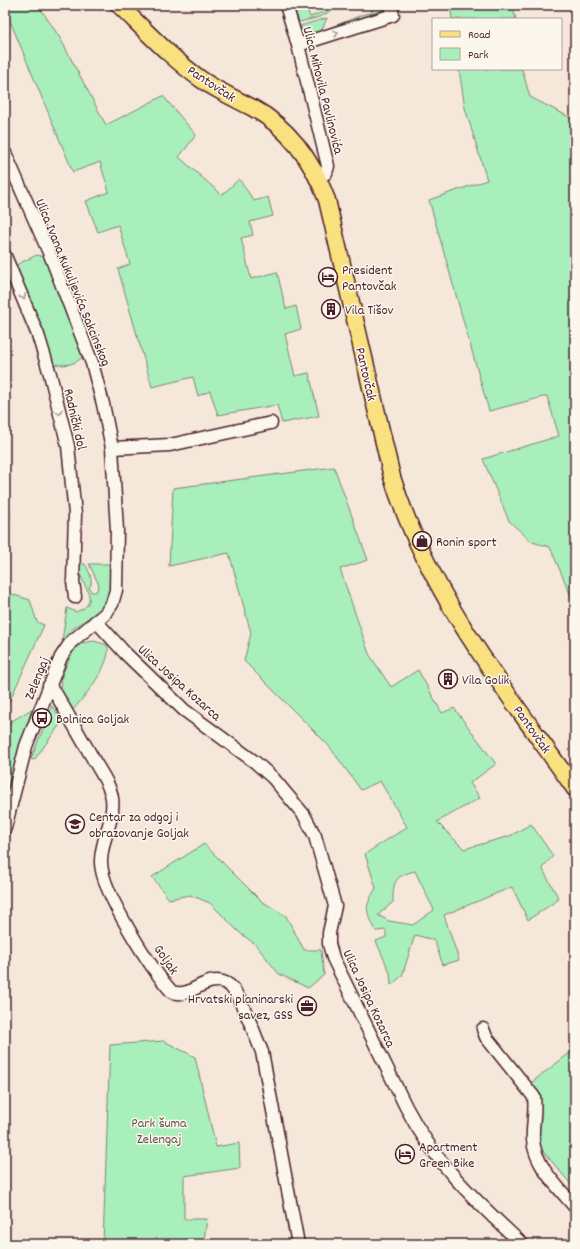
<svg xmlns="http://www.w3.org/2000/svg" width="580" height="1249" viewBox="0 0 580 1249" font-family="Dekko,sans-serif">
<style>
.green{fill:#a9efbc;stroke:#7a8774;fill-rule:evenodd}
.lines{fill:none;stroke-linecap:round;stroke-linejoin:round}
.minor-casing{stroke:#4a1f2b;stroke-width:15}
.major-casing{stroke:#4a1f2b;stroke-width:19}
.minor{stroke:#fbf7ec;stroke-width:12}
.major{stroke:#fae180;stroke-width:16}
.oneway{stroke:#ab9695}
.labels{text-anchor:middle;stroke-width:3;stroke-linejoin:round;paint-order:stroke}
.street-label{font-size:14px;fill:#4a1f2b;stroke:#fbf7ec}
.poi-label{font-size:14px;fill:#4a1f2b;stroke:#fbf7ec;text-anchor:start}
.park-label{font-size:14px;fill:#62534f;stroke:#fbf7ec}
</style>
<rect width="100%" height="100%" fill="#f5e7da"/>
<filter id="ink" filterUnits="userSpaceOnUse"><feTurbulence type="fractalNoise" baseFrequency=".025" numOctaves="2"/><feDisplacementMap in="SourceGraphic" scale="8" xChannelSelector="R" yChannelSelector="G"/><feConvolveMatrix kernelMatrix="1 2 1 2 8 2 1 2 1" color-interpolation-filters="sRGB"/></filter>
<g filter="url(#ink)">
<!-- green -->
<g class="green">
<path d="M 5,5 L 38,5 L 60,38 L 106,125 L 163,96 L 196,135 L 179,157 L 222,195 L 239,179 L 254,201 L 268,197 L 273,216 L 250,222 L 253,235 L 241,238 L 251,279 L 277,272 L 286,309 L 296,306 L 301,329 L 285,334 L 295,376 L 309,373 L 319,416 L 282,423 L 277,405 L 218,415 L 210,391 L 198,396 L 193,377 L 152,387 L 118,269 L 130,264 L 118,225 L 98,232 L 86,201 L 109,192 L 100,162 L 73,172 L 5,9 Z"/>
<path d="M 293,5 L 306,5 L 310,17 L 323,12 L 322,5 L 335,5 C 328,17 312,19 299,22 Z"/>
<path d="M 376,5 L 384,5 L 385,7 L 379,12 L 330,30 L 329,28 L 364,14 L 372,13 L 371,6 Z"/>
<path d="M 450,5 L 512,5 L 516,19 L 452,19 Z"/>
<path d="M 327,18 L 321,32 L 308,36 L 303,33 L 300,26 Z"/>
<path d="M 459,69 L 522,69 L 530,97 L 575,120 L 574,603 L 550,547 L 532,542 L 509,521 L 483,459 L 559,436 L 547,396 L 489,411 L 429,200 L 487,180 L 465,108 Z"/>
<path d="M 37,255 L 44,257 L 84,355 C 77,365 62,367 51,363 L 15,269 L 18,264 Z"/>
<path d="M 334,467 L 368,560 L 340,569 L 369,654 L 391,687 L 418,670 L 442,713 L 454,708 L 496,764 L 470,783 L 480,798 L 437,822 L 464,849 L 510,836 L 531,824 L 553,856 L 542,868 L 559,899 L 528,920 L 512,887 L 444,915 L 459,960 L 443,965 L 434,940 L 415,935 L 402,976 L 391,985 L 390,973 L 376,941 L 386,937 L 386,930 L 376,931 C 366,909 363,910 376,888 L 365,854 L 407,827 L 380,781 L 361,790 L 329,746 L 244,661 L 251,633 L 229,553 L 169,566 L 173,488 ZM 415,871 L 434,910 L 413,925 L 389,921 L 378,915 L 393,902 C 393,882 394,876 415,871 Z"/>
<path d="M 5,477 L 10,512 L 9,552 L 5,552 Z"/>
<path d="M 78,564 L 85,564 C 89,571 92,577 91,585 L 89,587 L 91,592 L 96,592 L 99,585 L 89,564 L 111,564 L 109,595 L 106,602 L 101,609 L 71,630 L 62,641 L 67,608 L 76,612 C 104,601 79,585 78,564 Z"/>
<path d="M 5,592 L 30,600 L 37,622 L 44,625 L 5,711 Z"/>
<path d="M 94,641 L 107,645 C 114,662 82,700 71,712 L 61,692 L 62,675 L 73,651 L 82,643 Z"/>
<path d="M 52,706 L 62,720 L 61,723 L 34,760 L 31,759 Z"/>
<path d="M 32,709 L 7,789 L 5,801 L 5,725 Z"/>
<path d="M 204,844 L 261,901 L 286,916 L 304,950 L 321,950 L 324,975 L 308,988 L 279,974 L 255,944 L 240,933 L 210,903 L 190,895 L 169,899 L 152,877 Z"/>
<path d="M 164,1041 L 195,1057 L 216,1147 L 239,1143 L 240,1168 L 184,1176 L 184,1219 L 207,1219 L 204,1240 L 230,1241 L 230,1244 L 103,1244 L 110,1045 Z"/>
<path d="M 575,1049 L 575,1189 L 537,1144 L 532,1082 Z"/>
</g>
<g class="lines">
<defs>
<g id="minor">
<path d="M 286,5 L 298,45 L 328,166 L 326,173 L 318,178"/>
<path d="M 298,45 L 393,15 L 390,5"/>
<path d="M 5,153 L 51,257 L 92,363 L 103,404 L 112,448 L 117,530 L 116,590 L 112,604 L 105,614 L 71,642 L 61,657 L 26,746 L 5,828"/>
<path d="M 5,256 L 38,335 L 50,374 L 68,446 L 75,514 L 73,581 L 75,597"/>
<path d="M 112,448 L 170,445 L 271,423"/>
<path d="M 96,621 L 125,653 L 184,710 L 255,762 L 273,778 L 304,815 L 315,836 L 335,906 L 329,933 L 329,944 L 333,958 L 406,1107 C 436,1165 475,1200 522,1244"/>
<path d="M 49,686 L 56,694 C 68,715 80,736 92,757 C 99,770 110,784 112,798 C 115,821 100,841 101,863 C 102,893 152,970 172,992 C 186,996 192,989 204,984 C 213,980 225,979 232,988 C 243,1001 255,1035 262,1052 L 298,1244"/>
<path d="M 483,1029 L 486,1037 L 534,1097 C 536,1112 532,1126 533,1140 C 535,1166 559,1188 575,1207"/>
</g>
<path id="major" d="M 119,5 C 145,30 172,59 202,80 C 218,91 236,99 253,108 C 289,128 313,162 327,200 L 392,477 C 428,593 506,691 575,789"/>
</defs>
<!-- minor casing -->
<use href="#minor" class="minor-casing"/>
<!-- major casing -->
<use href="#major" class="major-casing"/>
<!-- minor -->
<use href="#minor" class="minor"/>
<!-- major -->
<use href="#major" class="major"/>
</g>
<!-- one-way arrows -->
<defs><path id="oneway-chevron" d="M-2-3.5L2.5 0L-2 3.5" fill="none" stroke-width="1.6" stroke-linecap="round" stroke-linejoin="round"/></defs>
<g class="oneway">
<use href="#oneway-chevron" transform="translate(336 33) rotate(-18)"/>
<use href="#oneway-chevron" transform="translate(23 297) rotate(68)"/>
<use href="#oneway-chevron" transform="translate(59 412) rotate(76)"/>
</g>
</g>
<!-- icons -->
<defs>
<symbol id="hotel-ring" viewBox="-11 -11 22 22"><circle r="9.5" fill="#fbf7ec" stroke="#4a1f2b" stroke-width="1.5"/><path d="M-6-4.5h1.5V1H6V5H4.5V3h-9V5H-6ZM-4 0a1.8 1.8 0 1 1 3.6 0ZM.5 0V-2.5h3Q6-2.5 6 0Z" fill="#4a1f2b"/></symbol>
<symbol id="building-ring" viewBox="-11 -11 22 22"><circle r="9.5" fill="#fbf7ec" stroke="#4a1f2b" stroke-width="1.5"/><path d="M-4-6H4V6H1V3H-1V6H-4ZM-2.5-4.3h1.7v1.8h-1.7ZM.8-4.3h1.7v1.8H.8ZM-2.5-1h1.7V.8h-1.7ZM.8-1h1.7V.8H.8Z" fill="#4a1f2b"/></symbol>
<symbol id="shop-ring" viewBox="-11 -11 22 22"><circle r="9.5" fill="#fbf7ec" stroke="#4a1f2b" stroke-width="1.5"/><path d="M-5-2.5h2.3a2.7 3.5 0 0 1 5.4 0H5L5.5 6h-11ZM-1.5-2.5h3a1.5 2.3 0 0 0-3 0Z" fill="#4a1f2b"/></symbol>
<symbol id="bus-ring" viewBox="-11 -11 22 22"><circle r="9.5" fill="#fbf7ec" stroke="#4a1f2b" stroke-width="1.5"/><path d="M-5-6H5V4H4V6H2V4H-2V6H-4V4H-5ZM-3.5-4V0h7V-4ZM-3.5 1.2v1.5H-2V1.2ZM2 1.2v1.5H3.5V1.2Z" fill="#4a1f2b"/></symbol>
<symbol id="school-ring" viewBox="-11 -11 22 22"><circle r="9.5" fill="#fbf7ec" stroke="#4a1f2b" stroke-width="1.5"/><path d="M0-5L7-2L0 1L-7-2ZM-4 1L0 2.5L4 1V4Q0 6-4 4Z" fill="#4a1f2b"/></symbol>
<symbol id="office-ring" viewBox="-11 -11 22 22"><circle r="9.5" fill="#fbf7ec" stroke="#4a1f2b" stroke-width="1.5"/><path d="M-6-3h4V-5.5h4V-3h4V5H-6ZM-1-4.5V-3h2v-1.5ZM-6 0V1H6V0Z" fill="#4a1f2b"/></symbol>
</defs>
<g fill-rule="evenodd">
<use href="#hotel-ring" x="317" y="266" width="22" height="22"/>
<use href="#building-ring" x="320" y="298" width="22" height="22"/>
<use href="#shop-ring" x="411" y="530" width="22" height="22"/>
<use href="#building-ring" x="437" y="668" width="22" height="22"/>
<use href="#bus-ring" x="31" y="707" width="22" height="22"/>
<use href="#school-ring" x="64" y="813" width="22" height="22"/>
<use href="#office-ring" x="296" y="995" width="22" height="22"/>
<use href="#hotel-ring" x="394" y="1143" width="22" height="22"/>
</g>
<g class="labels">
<!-- street labels -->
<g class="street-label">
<text transform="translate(212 83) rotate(33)" y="5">Pantovčak</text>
<text transform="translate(324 90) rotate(76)" y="5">Ulica Mihovila Pavlinovića</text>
<text transform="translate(74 282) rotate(68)" y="5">Ulica Ivana Kukuljevića Sakcinskog</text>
<text transform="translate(367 374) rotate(77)" y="5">Pantovčak</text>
<text transform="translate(76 419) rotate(77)" y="5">Radnički dol</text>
<text transform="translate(36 678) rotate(-68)" y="5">Zelengaj</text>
<text transform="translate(180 682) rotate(42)" y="5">Ulica Josipa Kozarca</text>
<text transform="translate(533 729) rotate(55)" y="5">Pantovčak</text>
<text transform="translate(167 959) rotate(56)" y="5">Goljak</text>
<text transform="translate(370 998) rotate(65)" y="5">Ulica Josipa Kozarca</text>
</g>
<!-- poi labels -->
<g class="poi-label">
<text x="342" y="274">President<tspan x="342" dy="16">Pantovčak</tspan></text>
<text x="345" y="314">Vila Tišov</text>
<text x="436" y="546">Ronin sport</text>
<text x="462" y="684">Vila Golik</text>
<text x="56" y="723">Bolnica Goljak</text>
<text x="89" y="821">Centar za odgoj i<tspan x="89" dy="16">obrazovanje Goljak</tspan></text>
<text x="293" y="1003" text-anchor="end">Hrvatski planinarski<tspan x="293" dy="16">savez, GSS</tspan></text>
<text x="419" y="1151">Apartment<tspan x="419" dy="16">Green Bike</tspan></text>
</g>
<!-- park labels -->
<g class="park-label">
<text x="159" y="1127">Park šuma<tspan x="159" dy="16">Zelengaj</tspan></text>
</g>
</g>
<!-- margin -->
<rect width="580" height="1249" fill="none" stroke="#fbf7ec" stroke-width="20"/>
<rect x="10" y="10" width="560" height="1229" fill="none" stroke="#4a1f2b" stroke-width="1.5" filter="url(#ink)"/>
<!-- legend -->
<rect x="432" y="18" width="130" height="52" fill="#fbf7ec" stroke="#b4a19f"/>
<rect x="440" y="31" width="20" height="6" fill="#fae180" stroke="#b4a19f"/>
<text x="468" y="38" font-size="12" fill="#4a1f2b">Road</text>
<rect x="440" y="48" width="20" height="12" fill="#a9efbc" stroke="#b4a19f"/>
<text x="468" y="58" font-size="12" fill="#4a1f2b">Park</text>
</svg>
